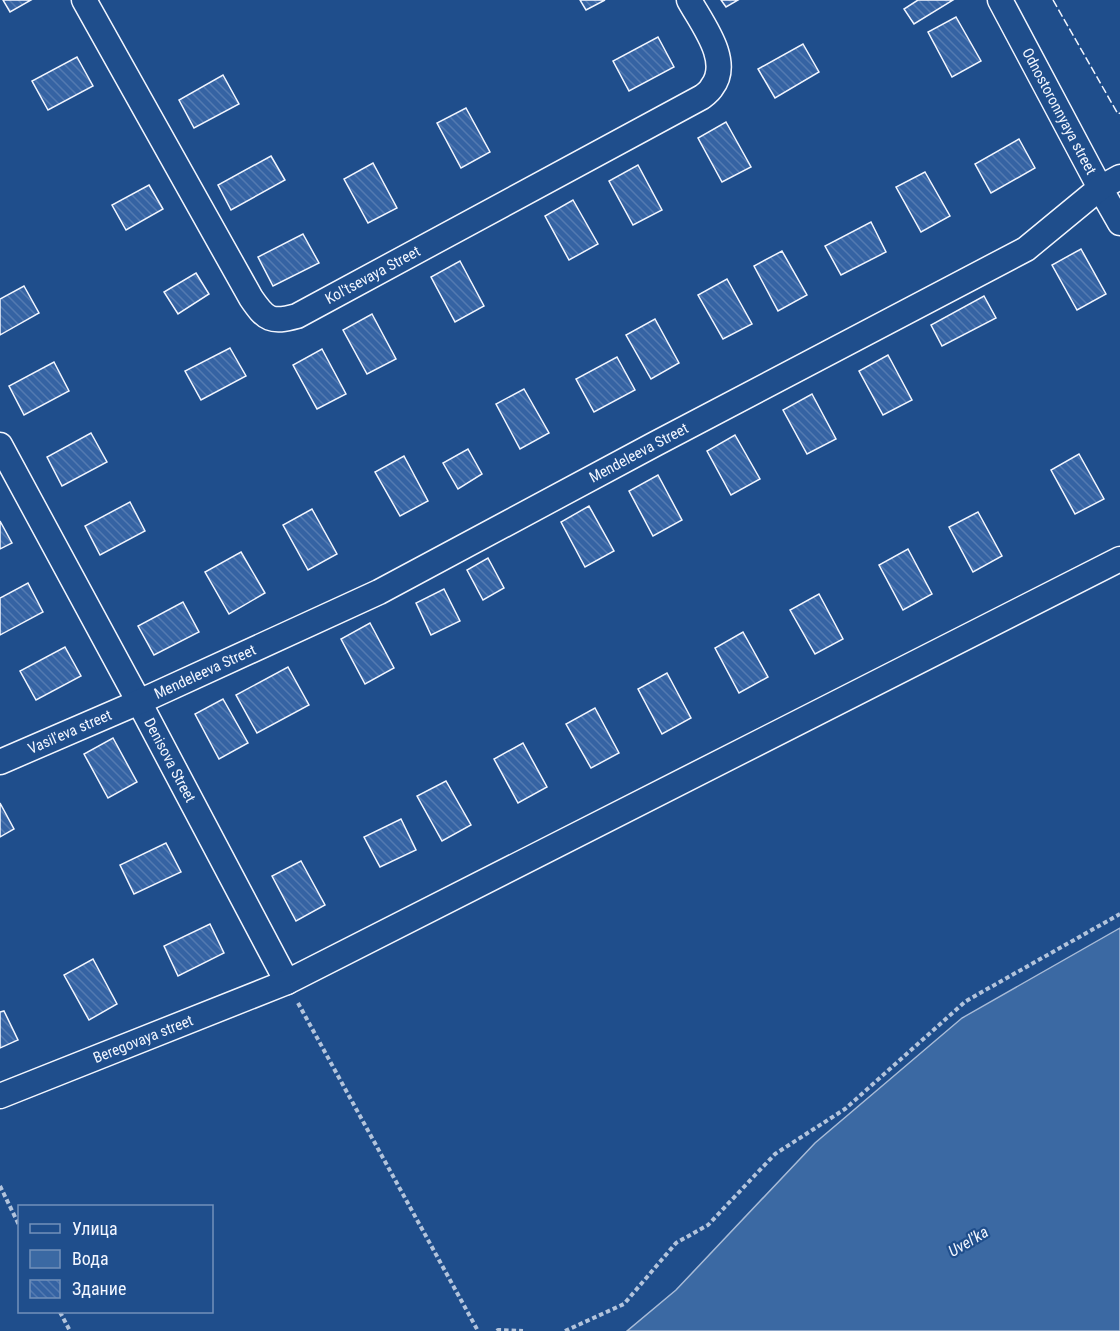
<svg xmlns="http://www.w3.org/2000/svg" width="1120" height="1331" viewBox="0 0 1120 1331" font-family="'Roboto Condensed',sans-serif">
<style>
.water{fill:#3b69a3;stroke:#a8bbd7;stroke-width:1.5}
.building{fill:url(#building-back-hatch);stroke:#f2f6ff;stroke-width:1.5}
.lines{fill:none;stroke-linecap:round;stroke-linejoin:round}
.street-casing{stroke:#f2f6ff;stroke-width:27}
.path{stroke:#b3c4dc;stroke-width:4;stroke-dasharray:4.5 3;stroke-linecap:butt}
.street{stroke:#1f4e8c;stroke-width:24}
.fence{stroke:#f2f6ff;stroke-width:1.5;stroke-dasharray:8 3;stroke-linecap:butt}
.labels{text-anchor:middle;stroke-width:4.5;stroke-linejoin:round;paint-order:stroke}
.street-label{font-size:15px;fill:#f2f6ff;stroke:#1f4e8c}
.water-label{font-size:16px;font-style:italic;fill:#f2f6ff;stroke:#1f4e8c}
</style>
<defs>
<pattern id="building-back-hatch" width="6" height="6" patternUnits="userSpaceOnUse" patternTransform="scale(1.5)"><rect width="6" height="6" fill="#3563a3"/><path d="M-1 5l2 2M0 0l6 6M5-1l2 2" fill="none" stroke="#537ab1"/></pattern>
</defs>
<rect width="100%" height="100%" fill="#1f4e8c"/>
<!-- water -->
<path class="water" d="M 1120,928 L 1120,1331 L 627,1331 L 676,1290 L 815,1143 L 962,1018 Z"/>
<!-- building -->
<g class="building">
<path d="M 3,0 L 31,0 L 10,12 Z"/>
<path d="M 580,0 L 605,0 L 586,10 Z"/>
<path d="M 721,0 L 738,0 L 726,7 Z"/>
<path d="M 918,0 L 953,0 L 914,24 L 904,9 Z"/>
<path d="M 956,17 L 981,61 L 952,77 L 928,32 Z"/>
<path d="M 658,37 L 674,67 L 629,91 L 613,61 Z"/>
<path d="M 803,44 L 819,72 L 775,98 L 758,69 Z"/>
<path d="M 77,57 L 93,86 L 48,110 L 32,81 Z"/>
<path d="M 223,75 L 239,104 L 194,128 L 179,100 Z"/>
<path d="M 466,108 L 490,152 L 461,168 L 437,123 Z"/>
<path d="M 726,122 L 751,167 L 722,182 L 698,138 Z"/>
<path d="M 1019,139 L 1035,168 L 991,193 L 975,164 Z"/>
<path d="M 271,156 L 285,180 L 231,210 L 218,185 Z"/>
<path d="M 373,163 L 397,208 L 368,223 L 344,179 Z"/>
<path d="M 638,165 L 662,210 L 633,225 L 609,181 Z"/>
<path d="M 925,172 L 950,216 L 921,232 L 896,187 Z"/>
<path d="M 149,185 L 163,209 L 126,230 L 112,205 Z"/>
<path d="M 573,200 L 598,244 L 569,260 L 545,216 Z"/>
<path d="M 871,222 L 886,252 L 841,275 L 825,246 Z"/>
<path d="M 303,234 L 319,263 L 273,286 L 258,257 Z"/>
<path d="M 1081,249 L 1106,294 L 1077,310 L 1052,265 Z"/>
<path d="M 782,251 L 807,295 L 778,311 L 754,266 Z"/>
<path d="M 460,261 L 484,306 L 455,322 L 431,277 Z"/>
<path d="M 196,273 L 209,294 L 178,314 L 164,292 Z"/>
<path d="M 727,279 L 752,324 L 723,339 L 698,295 Z"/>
<path d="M 24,286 L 39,313 L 0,335 L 0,299 Z"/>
<path d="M 984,296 L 996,318 L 942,346 L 931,325 Z"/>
<path d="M 372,314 L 396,359 L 367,374 L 343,330 Z"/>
<path d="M 655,319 L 679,363 L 651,379 L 626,335 Z"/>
<path d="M 230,348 L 246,376 L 201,400 L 185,371 Z"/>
<path d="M 322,349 L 346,394 L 317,409 L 293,365 Z"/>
<path d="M 888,355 L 912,400 L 883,415 L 859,371 Z"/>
<path d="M 617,357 L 635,390 L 594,412 L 576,379 Z"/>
<path d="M 54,362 L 69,391 L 24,415 L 9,386 Z"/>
<path d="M 524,389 L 549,433 L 520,449 L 496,404 Z"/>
<path d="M 812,394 L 836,439 L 807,454 L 783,410 Z"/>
<path d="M 91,433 L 107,462 L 62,486 L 47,457 Z"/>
<path d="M 735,435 L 760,479 L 731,495 L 707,451 Z"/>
<path d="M 468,449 L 482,474 L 458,489 L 443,463 Z"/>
<path d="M 1079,454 L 1104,499 L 1075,514 L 1051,470 Z"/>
<path d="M 404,456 L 428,501 L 400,516 L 375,472 Z"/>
<path d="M 658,475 L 682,520 L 653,536 L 629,491 Z"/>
<path d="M 130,502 L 145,531 L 100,555 L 85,526 Z"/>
<path d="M 589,506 L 614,551 L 585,567 L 561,522 Z"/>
<path d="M 312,509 L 337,554 L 308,570 L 283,525 Z"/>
<path d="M 978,512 L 1002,556 L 973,572 L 949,527 Z"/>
<path d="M 0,521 L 12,543 L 0,549 Z"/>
<path d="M 908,549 L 932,594 L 903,610 L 879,565 Z"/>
<path d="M 241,552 L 265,593 L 229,614 L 205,572 Z"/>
<path d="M 488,558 L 504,588 L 483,600 L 467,570 Z"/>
<path d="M 28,583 L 43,612 L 0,635 L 0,598 Z"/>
<path d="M 444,589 L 460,621 L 431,635 L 416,603 Z"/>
<path d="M 819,594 L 843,639 L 815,654 L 790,610 Z"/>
<path d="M 183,602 L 199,632 L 154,655 L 138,626 Z"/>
<path d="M 370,623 L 394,668 L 365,684 L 341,639 Z"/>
<path d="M 743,632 L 768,677 L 739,693 L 715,648 Z"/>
<path d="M 65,647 L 81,676 L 36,700 L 20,671 Z"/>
<path d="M 288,667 L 309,705 L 257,733 L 236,695 Z"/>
<path d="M 667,673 L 691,718 L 662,734 L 638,689 Z"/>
<path d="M 223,699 L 248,743 L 219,759 L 195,714 Z"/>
<path d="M 595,708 L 619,753 L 591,768 L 566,724 Z"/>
<path d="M 113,738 L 137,782 L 108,798 L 84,754 Z"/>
<path d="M 523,743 L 547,787 L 518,803 L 494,759 Z"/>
<path d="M 446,781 L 471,825 L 442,841 L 417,796 Z"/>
<path d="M 0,803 L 14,829 L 0,837 Z"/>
<path d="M 401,819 L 416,850 L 380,867 L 364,837 Z"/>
<path d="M 166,843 L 181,872 L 134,894 L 120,865 Z"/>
<path d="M 301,861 L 325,905 L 296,921 L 272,876 Z"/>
<path d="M 210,924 L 224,953 L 178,976 L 164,946 Z"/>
<path d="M 93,959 L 117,1004 L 89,1020 L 64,975 Z"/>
<path d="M 4,1011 L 18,1040 L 0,1048 L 0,1012 Z"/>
</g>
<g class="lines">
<defs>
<g id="street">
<path id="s1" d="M 84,0 L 251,298 C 266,320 271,323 297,316 L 702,97 C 706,94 710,91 712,87 C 732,61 702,24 689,0"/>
<path id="s2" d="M 1000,0 L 1100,188 L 1120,223"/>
<path id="s3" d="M 0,445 L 139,702 L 287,982"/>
<path id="s4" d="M 0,762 L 139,702 L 379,592 L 655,444 L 1026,249 L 1100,188 L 1120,177"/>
<path id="s5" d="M 0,1096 L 287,982 L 1120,559"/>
</g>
</defs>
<!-- street casing -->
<use href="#street" class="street-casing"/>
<!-- path -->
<g class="path">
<path d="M 298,1003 L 478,1331"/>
<path d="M 0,1186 L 20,1227"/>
<path d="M 60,1312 L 70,1331"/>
<path d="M 497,1331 L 498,1330 L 523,1331"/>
<path d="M 565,1331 L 624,1304 L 676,1243 L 708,1225 L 775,1154 L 845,1109 L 966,1001 L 1120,914"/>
</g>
<!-- street -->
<use href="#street" class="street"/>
<!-- fence -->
<path class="fence" d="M 1053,0 L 1118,114 L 1120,113"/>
</g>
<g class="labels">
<!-- street labels -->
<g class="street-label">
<text dy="5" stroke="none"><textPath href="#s2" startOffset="126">Odnostoronnyaya street</textPath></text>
<text dy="5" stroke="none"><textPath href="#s1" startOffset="483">Kol'tsevaya Street</textPath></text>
<text dy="5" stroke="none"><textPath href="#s4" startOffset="710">Mendeleeva Street</textPath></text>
<text dy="5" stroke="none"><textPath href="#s4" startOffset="224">Mendeleeva Street</textPath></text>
<text dy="5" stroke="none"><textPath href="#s4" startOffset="76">Vasil'eva street</textPath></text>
<text dy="5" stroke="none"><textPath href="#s3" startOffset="358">Denisova Street</textPath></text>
<text dy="5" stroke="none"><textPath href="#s5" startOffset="154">Beregovaya street</textPath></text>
</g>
<!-- water labels -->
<g class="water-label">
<text transform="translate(968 1241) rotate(-31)" y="6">Uvel'ka</text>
</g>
</g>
<!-- legend -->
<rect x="18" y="1205" width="195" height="108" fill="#1f4e8c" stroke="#7391ba" stroke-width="1.5"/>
<rect x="30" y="1224" width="30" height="9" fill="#1f4e8c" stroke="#7391ba" stroke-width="1.5"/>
<text x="72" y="1235" font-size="18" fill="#f2f6ff">Улица</text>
<rect x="30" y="1250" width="30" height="18" fill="#3b69a3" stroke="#7391ba" stroke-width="1.5"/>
<text x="72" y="1265" font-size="18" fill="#f2f6ff">Вода</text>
<rect x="30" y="1280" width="30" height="18" fill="url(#building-back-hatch)" stroke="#7391ba" stroke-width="1.5"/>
<text x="72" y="1295" font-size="18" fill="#f2f6ff">Здание</text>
</svg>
